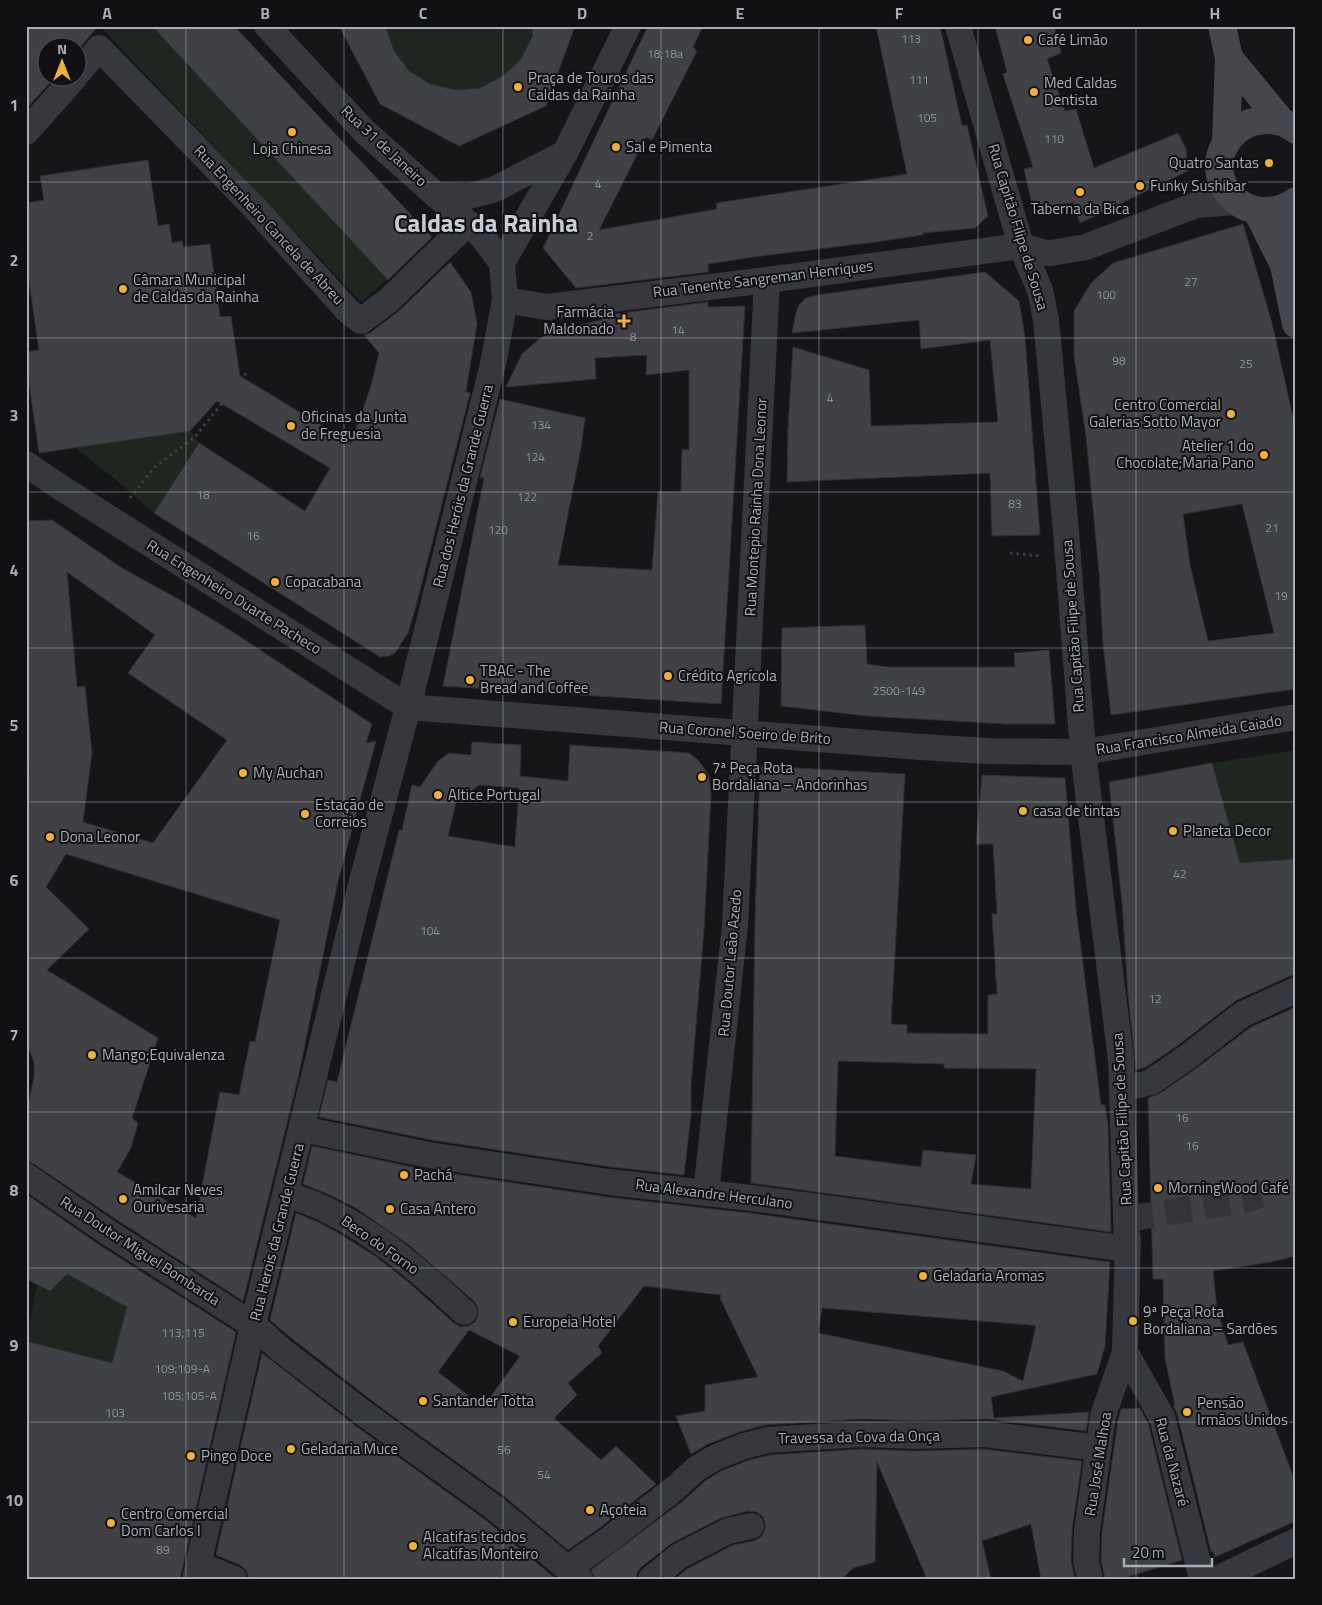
<svg xmlns="http://www.w3.org/2000/svg" width="1322" height="1605" viewBox="0 0 1322 1605" font-family="'Titillium Web',sans-serif">
<style>
.green{fill:#1e261f}
.building{fill:#404145;stroke:#303034;fill-rule:evenodd}
.lines{fill:none;stroke-linecap:round;stroke-linejoin:round}
.street-tunnel{stroke:#333438;stroke-width:26;stroke-dasharray:26 13;stroke-linecap:butt}
.path{stroke:#3d3f44;stroke-width:3;stroke-dasharray:2.5 4;stroke-linecap:butt}
.street{stroke:#37383d;stroke-width:26}
.secondary{stroke:#45474d;stroke-width:28}
.grid{fill:none;stroke:#a8adb8;stroke-width:1;stroke-opacity:0.55}
.poi-dot{fill:#f2b134;stroke:#111113;stroke-width:2}
.labels{text-anchor:middle;stroke-width:4;stroke-linejoin:round;paint-order:stroke}
.number-label{font-size:12px;fill:#8e929b}
.poi-label{font-size:15px;fill:#a8adb8;stroke:#111113;text-anchor:start}
.street-label{font-size:15px;fill:#a8adb8;stroke:#111113}
.town-label{font-size:25px;font-weight:bold;fill:#c9ccd4;stroke:#111113}
.neatline{fill:none;stroke:#a8adb8;stroke-width:2}
.grid-label{font-size:16px;text-anchor:middle;font-weight:bold;fill:#a8adb8}
</style>
<rect width="100%" height="100%" fill="#161618"/>
<!-- green -->
<g class="green">
<path d="M 100,26 L 152,26 L 388,279 L 361,302 Z"/>
<path d="M 385,26 L 533,26 C 527,79 466,106 421,79 C 417,76 412,74 408,70 C 396,58 390,43 385,26 Z"/>
<path d="M 190,431 L 199,443 L 154,513 L 114,478 L 75,448 Z"/>
<path d="M 1296,750 L 1296,859 L 1242,869 L 1212,763 Z"/>
<path d="M 67,1274 L 138,1313 L 118,1340 L 112,1363 L 26,1341 L 37,1284 L 50,1291 Z"/>
</g>
<!-- building -->
<g class="building">
<path d="M 26,26 L 98,26 L 78,50 L 78,48 L 48,48 L 48,78 L 54,78 L 26,109 Z"/>
<path d="M 152,26 L 234,26 L 432,237 L 388,280 Z"/>
<path d="M 339,26 L 385,26 L 394,51 L 409,71 L 430,84 L 455,90 L 480,88 L 503,76 L 521,59 L 532,37 L 533,26 L 575,26 L 546,106 L 459,146 L 380,104 Z"/>
<path d="M 648,26 L 703,26 L 693,47 L 697,51 L 652,140 L 646,137 L 599,230 L 717,209 L 716,203 L 907,174 L 876,26 L 940,26 L 962,126 L 967,125 L 988,216 L 975,228 L 923,233 L 923,235 L 876,242 L 753,257 L 708,264 L 708,272 L 576,288 L 543,248 Z"/>
<path d="M 995,26 L 1054,26 L 1061,53 L 1047,59 L 1065,111 L 1076,109 L 1094,168 L 1178,133 L 1186,149 L 1188,171 L 1080,223 L 1073,202 L 1034,213 L 1024,169 L 1033,167 L 1003,74 L 1007,72 Z"/>
<path d="M 148,160 L 158,226 L 169,224 L 172,243 L 182,241 L 183,247 L 210,244 L 220,317 L 231,316 L 240,376 L 351,443 L 371,386 L 379,353 L 364,335 L 370,333 L 399,311 L 450,262 L 471,292 L 477,324 L 466,391 L 464,391 L 470,393 L 416,606 L 408,633 L 395,653 L 389,656 L 380,657 L 154,513 L 199,443 L 305,511 L 330,468 L 217,401 L 190,431 L 39,453 L 26,362 L 26,352 L 39,350 L 26,262 L 26,203 L 44,200 L 40,176 Z"/>
<path d="M 1243,224 L 1272,323 L 1296,431 L 1296,689 L 1111,715 L 1103,644 L 1099,572 L 1086,436 L 1074,356 L 1074,311 L 1091,283 L 1113,263 ZM 1242,504 L 1274,633 L 1208,641 L 1190,565 L 1183,514 Z"/>
<path d="M 985,272 L 1019,301 L 1025,337 L 1040,535 L 992,536 L 990,473 L 787,482 L 788,429 L 793,347 L 869,370 L 871,426 L 998,422 L 990,340 L 921,349 L 919,320 L 792,333 L 796,313 L 799,305 L 806,298 L 817,295 Z"/>
<path d="M 708,302 L 708,307 L 745,306 L 721,704 L 443,686 L 484,478 L 480,477 L 500,399 L 585,418 L 581,448 L 558,565 L 652,570 L 658,491 L 681,492 L 682,449 L 689,450 L 689,370 L 646,375 L 647,355 L 595,358 L 596,379 L 506,387 L 522,354 L 539,339 L 555,330 L 602,320 L 598,316 Z"/>
<path d="M 52,520 L 122,568 L 180,600 L 233,632 L 372,724 L 366,743 L 376,741 L 338,881 L 299,1074 L 243,1301 L 114,1218 L 34,1164 L 26,1161 L 26,1114 L 34,1077 L 34,1062 L 26,1042 L 26,792 L 29,772 L 26,732 L 26,521 ZM 67,572 L 155,635 L 128,673 L 227,740 L 153,843 L 83,822 L 92,752 L 85,686 L 77,687 ZM 66,854 L 280,920 L 255,1042 L 250,1041 L 239,1095 L 220,1092 L 196,1218 L 117,1172 L 131,1148 L 138,1123 L 132,1118 L 158,1038 L 47,970 L 89,929 L 46,887 Z"/>
<path d="M 865,625 L 867,664 L 888,667 L 1015,667 L 1014,653 L 1049,650 L 1055,724 L 1006,724 L 867,716 L 781,706 L 782,628 Z"/>
<path d="M 472,742 L 521,745 L 520,776 L 568,781 L 570,745 L 689,753 L 698,760 L 709,775 L 711,795 L 704,930 L 691,1085 L 691,1115 L 684,1175 L 611,1167 L 432,1140 L 319,1117 L 328,1080 L 337,1082 L 399,830 L 402,830 L 412,785 L 420,787 L 438,761 L 449,753 L 471,755 ZM 479,785 L 519,788 L 515,847 L 448,836 L 456,802 Z"/>
<path d="M 1212,763 L 1240,863 L 1296,859 L 1296,975 L 1290,976 L 1237,1000 L 1177,1046 L 1146,1067 L 1136,1070 L 1128,995 L 1122,902 L 1109,782 Z"/>
<path d="M 760,766 L 905,774 L 891,1024 L 907,1025 L 907,1033 L 988,1034 L 988,995 L 997,994 L 992,914 L 997,914 L 993,844 L 976,844 L 982,775 L 1065,778 L 1076,909 L 1101,1105 L 1105,1105 L 1108,1125 L 1111,1232 L 751,1183 L 755,921 ZM 838,1061 L 944,1064 L 944,1068 L 1036,1069 L 1031,1189 L 971,1184 L 976,1155 L 923,1150 L 921,1167 L 835,1156 Z"/>
<path d="M 1296,1007 L 1296,1256 L 1271,1262 L 1213,1271 L 1217,1309 L 1228,1345 L 1243,1342 L 1296,1484 L 1296,1521 L 1215,1557 L 1213,1551 L 1211,1552 L 1177,1413 L 1173,1406 L 1175,1406 L 1165,1358 L 1163,1279 L 1153,1279 L 1148,1098 L 1159,1094 L 1194,1070 L 1251,1027 Z"/>
<path d="M 312,1146 L 427,1170 L 607,1197 L 749,1213 L 1110,1262 L 1105,1346 L 1097,1374 L 991,1397 L 994,1418 L 1089,1412 L 1086,1431 L 987,1419 L 917,1421 L 861,1419 L 765,1425 L 739,1432 L 708,1444 L 691,1454 L 676,1416 L 705,1411 L 705,1385 L 758,1377 L 720,1298 L 721,1295 L 644,1286 L 598,1346 L 602,1353 L 568,1383 L 577,1395 L 554,1418 L 601,1460 L 616,1446 L 656,1484 L 598,1529 L 568,1550 L 505,1497 L 375,1403 L 290,1337 L 270,1320 L 296,1213 L 318,1222 L 340,1234 L 375,1256 L 407,1281 L 454,1323 L 461,1327 L 468,1326 L 475,1322 L 478,1316 L 478,1308 L 474,1301 L 409,1245 L 356,1208 L 330,1195 L 303,1184 ZM 822,1308 L 1029,1325 L 1036,1326 L 1023,1381 L 1003,1371 L 818,1333 ZM 469,1330 L 520,1356 L 483,1407 L 438,1372 Z"/>
<path d="M 26,1194 L 98,1244 L 236,1332 L 180,1579 L 26,1579 L 26,1341 L 112,1363 L 127,1307 L 67,1274 L 50,1291 L 26,1279 Z"/>
<path d="M 262,1353 L 357,1427 L 487,1521 L 556,1579 L 251,1579 L 249,1578 L 246,1570 L 240,1565 L 216,1555 Z"/>
<path d="M 1140,1408 L 1148,1423 L 1182,1560 L 1121,1579 L 1105,1579 L 1101,1560 L 1102,1532 L 1118,1420 L 1121,1409 Z"/>
<path d="M 862,1449 L 917,1451 L 984,1449 L 1082,1461 L 1072,1530 L 1071,1561 L 1075,1579 L 1041,1579 L 1031,1524 L 982,1541 L 991,1579 L 927,1579 L 877,1462 L 875,1562 L 853,1568 L 842,1579 L 675,1579 L 687,1569 L 733,1545 L 754,1541 L 761,1537 L 765,1530 L 765,1522 L 762,1516 L 756,1512 L 748,1511 L 721,1518 L 672,1543 L 641,1567 L 637,1573 L 636,1579 L 595,1579 L 591,1570 L 683,1501 L 705,1481 L 721,1471 L 749,1460 L 770,1455 Z"/>
</g>
<g class="lines">
<!-- street-tunnel -->
<path class="street-tunnel" d="M 1127,1219 L 1244,1200 L 1261,1195"/>
<!-- path -->
<g class="path">
<path d="M 130,498 L 155,467 L 195,437 L 247,372"/>
<path d="M 1010,553 L 1040,556"/>
</g>
<!-- street -->
<g class="street">
<path d="M 267,26 L 364,131 L 482,236 L 502,263"/>
<path d="M 78,73 L 99,48 L 254,207 L 348,311 L 361,321 L 389,300 L 468,223"/>
<path d="M 26,132 L 74,78"/>
<path d="M 436,195 L 469,196 L 493,190 L 565,153"/>
<path d="M 502,263 L 565,153 L 628,26"/>
<path d="M 505,300 L 547,307 L 767,280 L 1021,246 L 1046,253 L 1051,253 L 1086,247 L 1196,205 L 1237,202"/>
<path d="M 26,464 L 60,487 L 408,707 L 921,747 L 987,751 L 1083,752 L 1296,717"/>
<path d="M 1123,1089 L 1151,1082 L 1186,1058 L 1243,1014 L 1296,990"/>
<path d="M 302,1129 L 429,1155 L 609,1182 L 751,1198 L 1127,1249 L 1121,1060 L 1083,752 L 1066,531 L 1046,320 L 1040,290 L 1021,246 L 958,26"/>
<path d="M 26,1176 L 106,1231 L 253,1325 L 280,1349 L 366,1415 L 496,1509 L 580,1579"/>
<path d="M 706,1193 L 735,925 L 767,280"/>
<path d="M 286,1194 C 300,1199 316,1204 329,1211 C 380,1236 423,1274 464,1312"/>
<path d="M 1125,1352 L 1162,1417 L 1202,1579"/>
<path d="M 198,1564 L 234,1579"/>
<path d="M 568,1568 L 607,1541 L 674,1489 L 696,1469 L 714,1458 L 744,1446 L 768,1440 L 862,1434 L 917,1436 L 985,1434 L 1099,1448"/>
<path d="M 195,1579 L 253,1325 L 361,885 L 408,707 L 493,364 L 505,300 L 502,263"/>
<path d="M 651,1579 L 679,1556 L 728,1531 L 751,1526"/>
<path d="M 1090,1579 L 1086,1561 L 1087,1531 L 1103,1416 L 1125,1352 L 1128,1238"/>
<path d="M 1217,1579 L 1296,1541"/>
</g>
<!-- secondary -->
<g class="secondary">
<path d="M 1222,26 L 1229,58 L 1226,142"/>
<path d="M 1229,58 L 1281,121"/>
<path d="M 1296,130 C 1285,121 1272,118 1257,121 C 1247,123 1238,128 1231,136 C 1195,179 1248,234 1296,201"/>
<path d="M 1257,211 L 1284,265 L 1296,324"/>
<path d="M 1284,265 L 1296,215"/>
</g>
</g>
<!-- grid -->
<path class="grid" d="M 186,26 L 186,1579M 344,26 L 344,1579M 503,26 L 503,1579M 661,26 L 661,1579M 819,26 L 819,1579M 978,26 L 978,1579M 1136,26 L 1136,1579M 26,182 L 1296,182M 26,338 L 1296,338M 26,492 L 1296,492M 26,648 L 1296,648M 26,802 L 1296,802M 26,958 L 1296,958M 26,1112 L 1296,1112M 26,1268 L 1296,1268M 26,1422 L 1296,1422"/>
<!-- markers -->
<g class="poi-dot">
<circle cx="1028" cy="40" r="5"/>
<circle cx="518" cy="87" r="5"/>
<circle cx="1034" cy="92" r="5"/>
<circle cx="292" cy="132" r="5"/>
<circle cx="616" cy="147" r="5"/>
<circle cx="1269" cy="163" r="5"/>
<circle cx="1140" cy="186" r="5"/>
<circle cx="1080" cy="192" r="5"/>
<circle cx="123" cy="289" r="5"/>
<path d="M621.5 313.5h5v5h5v5h-5v5h-5v-5h-5v-5h5z"/>
<circle cx="1231" cy="414" r="5"/>
<circle cx="291" cy="426" r="5"/>
<circle cx="1264" cy="455" r="5"/>
<circle cx="275" cy="582" r="5"/>
<circle cx="668" cy="676" r="5"/>
<circle cx="470" cy="680" r="5"/>
<circle cx="243" cy="773" r="5"/>
<circle cx="702" cy="777" r="5"/>
<circle cx="438" cy="795" r="5"/>
<circle cx="1023" cy="811" r="5"/>
<circle cx="305" cy="814" r="5"/>
<circle cx="1173" cy="831" r="5"/>
<circle cx="50" cy="837" r="5"/>
<circle cx="92" cy="1055" r="5"/>
<circle cx="404" cy="1175" r="5"/>
<circle cx="1158" cy="1188" r="5"/>
<circle cx="123" cy="1199" r="5"/>
<circle cx="390" cy="1209" r="5"/>
<circle cx="923" cy="1276" r="5"/>
<circle cx="1133" cy="1321" r="5"/>
<circle cx="513" cy="1322" r="5"/>
<circle cx="423" cy="1401" r="5"/>
<circle cx="1187" cy="1412" r="5"/>
<circle cx="291" cy="1449" r="5"/>
<circle cx="191" cy="1456" r="5"/>
<circle cx="590" cy="1510" r="5"/>
<circle cx="111" cy="1523" r="5"/>
<circle cx="413" cy="1546" r="5"/>
</g>
<g class="labels">
<!-- number labels -->
<g class="number-label">
<text x="911" y="43">113</text>
<text x="665" y="58">18;18a</text>
<text x="919" y="84">111</text>
<text x="927" y="122">105</text>
<text x="1054" y="143">110</text>
<text x="598" y="188">4</text>
<text x="590" y="240">2</text>
<text x="1191" y="286">27</text>
<text x="1106" y="299">100</text>
<text x="678" y="334">14</text>
<text x="633" y="341">8</text>
<text x="1119" y="365">98</text>
<text x="1246" y="368">25</text>
<text x="830" y="402">4</text>
<text x="541" y="429">134</text>
<text x="535" y="461">124</text>
<text x="203" y="499">18</text>
<text x="527" y="501">122</text>
<text x="1015" y="508">83</text>
<text x="1272" y="532">21</text>
<text x="498" y="534">120</text>
<text x="253" y="540">16</text>
<text x="1281" y="600">19</text>
<text x="899" y="695">2500-149</text>
<text x="1180" y="878">42</text>
<text x="430" y="935">104</text>
<text x="1155" y="1003">12</text>
<text x="1182" y="1122">16</text>
<text x="1192" y="1150">16</text>
<text x="183" y="1337">113;115</text>
<text x="182" y="1373">109;109-A</text>
<text x="189" y="1400">105;105-A</text>
<text x="115" y="1417">103</text>
<text x="504" y="1454">56</text>
<text x="544" y="1479">54</text>
<text x="163" y="1554">89</text>
</g>
<!-- poi labels -->
<g class="poi-label">
<text x="1038" y="45">Café Limão</text>
<text x="528" y="83">Praça de Touros das<tspan x="528" dy="17">Caldas da Rainha</tspan></text>
<text x="1044" y="88">Med Caldas<tspan x="1044" dy="17">Dentista</tspan></text>
<text x="626" y="152">Sal e Pimenta</text>
<text x="292" y="154" text-anchor="middle">Loja Chinesa</text>
<text x="1259" y="168" text-anchor="end">Quatro Santas</text>
<text x="1150" y="191">Funky Sushibar</text>
<text x="1080" y="214" text-anchor="middle">Taberna da Bica</text>
<text x="133" y="285">Câmara Municipal<tspan x="133" dy="17">de Caldas da Rainha</tspan></text>
<text x="614" y="317" text-anchor="end">Farmácia<tspan x="614" dy="17">Maldonado</tspan></text>
<text x="1221" y="410" text-anchor="end">Centro Comercial<tspan x="1221" dy="17">Galerias Sotto Mayor</tspan></text>
<text x="301" y="422">Oficinas da Junta<tspan x="301" dy="17">de Freguesia</tspan></text>
<text x="1254" y="451" text-anchor="end">Atelier 1 do<tspan x="1254" dy="17">Chocolate;Maria Pano</tspan></text>
<text x="285" y="587">Copacabana</text>
<text x="480" y="676">TBAC - The<tspan x="480" dy="17">Bread and Coffee</tspan></text>
<text x="678" y="681">Crédito Agrícola</text>
<text x="712" y="773">7ª Peça Rota<tspan x="712" dy="17">Bordaliana – Andorinhas</tspan></text>
<text x="253" y="778">My Auchan</text>
<text x="448" y="800">Altice Portugal</text>
<text x="315" y="810">Estação de<tspan x="315" dy="17">Correios</tspan></text>
<text x="1033" y="816">casa de tintas</text>
<text x="1183" y="836">Planeta Decor</text>
<text x="60" y="842">Dona Leonor</text>
<text x="102" y="1060">Mango;Equivalenza</text>
<text x="414" y="1180">Pachá</text>
<text x="1168" y="1193">MorningWood Café</text>
<text x="133" y="1195">Amilcar Neves<tspan x="133" dy="17">Ourivesaria</tspan></text>
<text x="400" y="1214">Casa Antero</text>
<text x="933" y="1281">Geladaria Aromas</text>
<text x="1143" y="1317">9ª Peça Rota<tspan x="1143" dy="17">Bordaliana – Sardões</tspan></text>
<text x="523" y="1327">Europeia Hotel</text>
<text x="433" y="1406">Santander Totta</text>
<text x="1197" y="1408">Pensão<tspan x="1197" dy="17">Irmãos Unidos</tspan></text>
<text x="301" y="1454">Geladaria Muce</text>
<text x="201" y="1461">Pingo Doce</text>
<text x="600" y="1515">Açoteia</text>
<text x="121" y="1519">Centro Comercial<tspan x="121" dy="17">Dom Carlos I</tspan></text>
<text x="423" y="1542">Alcatifas tecidos<tspan x="423" dy="17">Alcatifas Monteiro</tspan></text>
</g>
<!-- street labels -->
<g class="street-label">
<text transform="translate(384 146) rotate(43)" y="5">Rua 31 de Janeiro</text>
<text transform="translate(269 225) rotate(47)" y="5">Rua Engenheiro Cancela de Abreu</text>
<text transform="translate(1018 227) rotate(73)" y="5">Rua Capitão Filipe de Sousa</text>
<text transform="translate(763 279) rotate(-7)" y="5">Rua Tenente Sangreman Henriques</text>
<text transform="translate(463 486) rotate(-76)" y="5">Rua dos Heróis da Grande Guerra</text>
<text transform="translate(756 507) rotate(-87)" y="5">Rua Montepio Rainha Dona Leonor</text>
<text transform="translate(234 597) rotate(32)" y="5">Rua Engenheiro Duarte Pacheco</text>
<text transform="translate(1073 626) rotate(-94)" y="5">Rua Capitão Filipe de Sousa</text>
<text transform="translate(745 733) rotate(4)" y="5">Rua Coronel Soeiro de Brito</text>
<text transform="translate(1189 735) rotate(-9)" y="5">Rua Francisco Almeida Caiado</text>
<text transform="translate(730 963) rotate(-85)" y="5">Rua Doutor Leão Azedo</text>
<text transform="translate(1122 1119) rotate(-93)" y="5">Rua Capitão Filipe de Sousa</text>
<text transform="translate(714 1194) rotate(7)" y="5">Rua Alexandre Herculano</text>
<text transform="translate(277 1232) rotate(-76)" y="5">Rua Herois da Grande Guerra</text>
<text transform="translate(380 1245) rotate(35)" y="5">Beco do Forno</text>
<text transform="translate(140 1251) rotate(33)" y="5">Rua Doutor Miguel Bombarda</text>
<text transform="translate(859 1437) rotate(-1)" y="5">Travessa da Cova da Onça</text>
<text transform="translate(1172 1462) rotate(75)" y="5">Rua da Nazaré</text>
<text transform="translate(1098 1464) rotate(-81)" y="5">Rua José Malhoa</text>
</g>
<!-- town labels -->
<g class="town-label">
<text x="486" y="232">Caldas da Rainha</text>
</g>
</g>
<!-- border -->
<rect width="1322" height="1605" fill="none" stroke="#111113" stroke-width="55"/>
<!-- north arrow -->
<g transform="translate(62 62)"><circle r="24" fill="#111113" stroke="#4d4f55"/>
<path d="M0-4L9 19L0 12L-9 19Z" fill="#f2b134"/>
<text y="-8" font-size="14" font-weight="bold" text-anchor="middle" fill="#a8adb8">N</text>
</g>
<!-- scale -->
<path d="M1124 1558v8h88v-8" fill="none" stroke="#a8adb8" stroke-width="2.5"/>
<text x="1132" y="1558" font-size="15" fill="#a8adb8" stroke="#111113" stroke-width="4" paint-order="stroke">20 m</text>
<rect x="28" y="28" width="1266" height="1550" class="neatline"/>
<g class="grid-label">
<text x="107" y="19">A</text>
<text x="265" y="19">B</text>
<text x="423" y="19">C</text>
<text x="582" y="19">D</text>
<text x="740" y="19">E</text>
<text x="899" y="19">F</text>
<text x="1057" y="19">G</text>
<text x="1215" y="19">H</text>
<text x="14" y="111">1</text>
<text x="14" y="266">2</text>
<text x="14" y="421">3</text>
<text x="14" y="576">4</text>
<text x="14" y="731">5</text>
<text x="14" y="886">6</text>
<text x="14" y="1041">7</text>
<text x="14" y="1196">8</text>
<text x="14" y="1351">9</text>
<text x="14" y="1506">10</text>
</g>
</svg>
